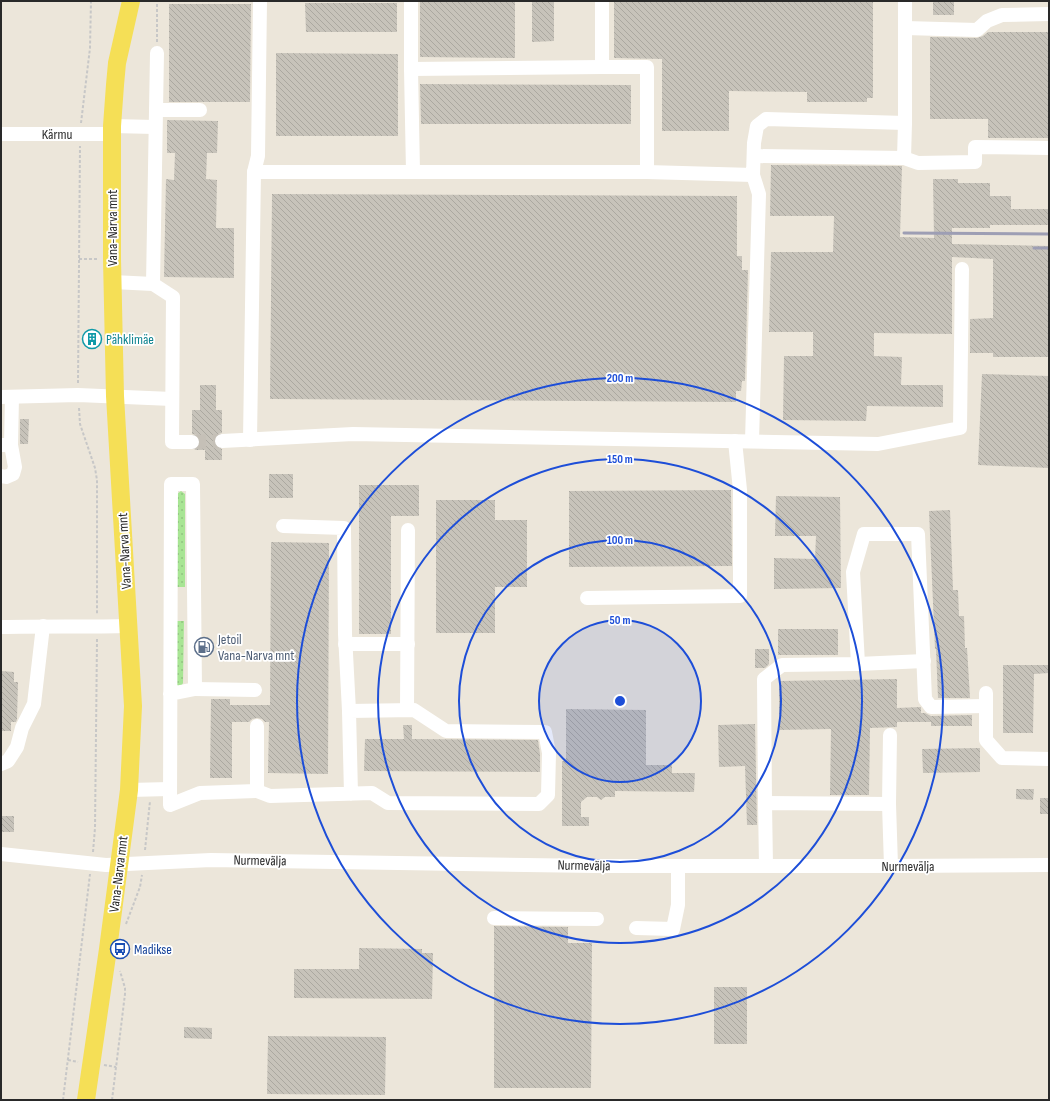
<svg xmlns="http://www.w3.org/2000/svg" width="1050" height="1101" viewBox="0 0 1050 1101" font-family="'Sofia Sans Condensed',sans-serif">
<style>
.grass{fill:url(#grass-dots)}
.building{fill:url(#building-back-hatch)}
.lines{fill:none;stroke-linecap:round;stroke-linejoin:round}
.minor-tunnel{stroke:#c5c0b7;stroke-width:14;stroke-dasharray:14 7;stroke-linecap:butt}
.path{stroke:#c7c7c7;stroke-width:2;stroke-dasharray:3 2;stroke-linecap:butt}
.minor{stroke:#fff;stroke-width:14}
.major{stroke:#f5df56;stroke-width:18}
.rail{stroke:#9d9eb4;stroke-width:3}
.ring{fill:none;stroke:#1d4ed8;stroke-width:2}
.labels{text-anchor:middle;stroke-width:3.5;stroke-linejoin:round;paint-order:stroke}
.street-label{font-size:14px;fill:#292929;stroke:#fff}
.culture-label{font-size:14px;fill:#0d838f;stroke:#fff;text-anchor:start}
.service-label{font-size:14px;fill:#4e5e75;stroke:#fff;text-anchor:start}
.transit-label{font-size:14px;fill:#164399;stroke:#fff;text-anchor:start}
.centre{fill:#1d4ed8;stroke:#fff;stroke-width:2}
.ring-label{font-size:12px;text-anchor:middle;font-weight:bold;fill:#1d4ed8;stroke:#fff;stroke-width:3.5;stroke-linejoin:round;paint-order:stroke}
</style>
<defs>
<pattern id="grass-dots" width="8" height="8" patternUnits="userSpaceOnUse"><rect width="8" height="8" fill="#a8e594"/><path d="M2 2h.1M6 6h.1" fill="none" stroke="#91c480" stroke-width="1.8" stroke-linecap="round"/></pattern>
<pattern id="building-back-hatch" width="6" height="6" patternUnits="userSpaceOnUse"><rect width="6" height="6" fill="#c7c3ba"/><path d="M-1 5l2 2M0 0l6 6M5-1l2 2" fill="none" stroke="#aba8a0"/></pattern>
</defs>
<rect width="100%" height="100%" fill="#ece6da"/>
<!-- grass -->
<g class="grass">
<path d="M 181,491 L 185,494 L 185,587 L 176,587 L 177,494 Z"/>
<path d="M 176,621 L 184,621 L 183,683 L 182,685 L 178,686 L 176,685 Z"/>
</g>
<!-- building -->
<g class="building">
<path d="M 420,1 L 515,1 L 515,58 L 420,57 Z"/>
<path d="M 532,1 L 554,1 L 554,41 L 532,42 Z"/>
<path d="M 614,1 L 873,1 L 873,98 L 867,98 L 867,102 L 807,102 L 807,92 L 729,91 L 729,131 L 662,131 L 662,59 L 614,58 Z"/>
<rect x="933" y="1" width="21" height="14"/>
<path d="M 305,3 L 397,3 L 397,32 L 306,32 Z"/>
<path d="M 169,4 L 251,4 L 250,102 L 169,102 Z"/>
<path d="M 988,32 L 1049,32 L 1049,138 L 988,138 L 988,119 L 930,119 L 930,37 L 977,38 L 983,36 Z"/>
<path d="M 276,53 L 398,54 L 398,136 L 276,136 Z"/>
<path d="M 420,84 L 631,85 L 631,124 L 421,124 Z"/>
<path d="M 167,120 L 218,121 L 217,153 L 207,153 L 206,179 L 217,180 L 216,228 L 234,228 L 234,278 L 164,277 L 166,179 L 174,180 L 175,153 L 167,153 Z"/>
<path d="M 771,165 L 902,166 L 900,237 L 934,238 L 933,179 L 958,179 L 958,183 L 990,183 L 990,196 L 1011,196 L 1011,209 L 1049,209 L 1049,225 L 990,225 L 990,228 L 952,228 L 952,244 L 1049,246 L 1049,357 L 993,357 L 993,353 L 970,353 L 970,319 L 993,318 L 993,259 L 952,257 L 952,334 L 874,333 L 874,356 L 902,357 L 901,385 L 943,385 L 943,407 L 867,406 L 866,421 L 783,420 L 784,356 L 813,356 L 813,332 L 769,332 L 771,252 L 833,252 L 834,216 L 770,216 Z"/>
<path d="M 272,194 L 737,196 L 737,256 L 742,256 L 742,270 L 748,270 L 745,381 L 742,381 L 741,391 L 736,391 L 736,402 L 270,399 Z"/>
<path d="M 982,374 L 1049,376 L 1049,468 L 978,465 Z"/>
<path d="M 200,385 L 216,385 L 216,410 L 222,410 L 222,433 L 218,434 L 215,437 L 214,442 L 215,446 L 222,449 L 222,460 L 205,460 L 205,450 L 194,450 L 199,447 L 200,442 L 197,435 L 192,434 L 192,410 L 200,410 Z"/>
<path d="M 20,419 L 29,419 L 28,444 L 20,444 Z"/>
<rect x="269" y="474" width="24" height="24"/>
<path d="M 359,485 L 419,485 L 419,516 L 391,516 L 391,634 L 359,634 Z"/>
<path d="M 731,490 L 732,566 L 569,567 L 569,491 Z"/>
<path d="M 776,496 L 840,497 L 841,588 L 774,589 L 774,558 L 815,559 L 816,536 L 775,536 Z"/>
<path d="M 436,500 L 495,500 L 495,520 L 527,520 L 527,587 L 495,587 L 495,633 L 436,633 Z"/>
<path d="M 950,510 L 953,590 L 958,590 L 959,616 L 964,616 L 965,648 L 967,648 L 970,698 L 938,698 L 936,649 L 935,649 L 929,511 Z"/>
<path d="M 271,542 L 329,543 L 328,774 L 268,773 L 269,722 L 265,722 L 262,719 L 257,718 L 252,719 L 249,722 L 232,722 L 232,778 L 210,778 L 211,699 L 230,699 L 230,705 L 270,705 Z"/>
<rect x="778" y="629" width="60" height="26"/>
<path d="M 755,649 L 769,649 L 769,664 L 765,668 L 755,668 Z"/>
<path d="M 1003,665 L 1049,665 L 1049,673 L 1034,674 L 1033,733 L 1003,733 Z"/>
<path d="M 1,671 L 14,672 L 14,682 L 18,682 L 17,719 L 16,722 L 11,722 L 11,731 L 1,731 Z"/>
<path d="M 897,679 L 897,708 L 921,707 L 921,713 L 925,713 L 931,716 L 972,715 L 972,726 L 931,726 L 931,722 L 897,722 L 897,727 L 870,728 L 869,795 L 830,795 L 831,729 L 779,730 L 779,681 Z"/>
<path d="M 566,709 L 646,710 L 646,765 L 672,765 L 672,773 L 695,773 L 694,792 L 615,791 L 615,797 L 605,797 L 601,800 L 597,797 L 587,797 L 581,802 L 581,817 L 589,817 L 589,826 L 562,826 L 562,761 L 566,761 Z"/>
<path d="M 755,724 L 757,825 L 747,825 L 745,766 L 719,767 L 718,725 Z"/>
<path d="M 403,725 L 412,725 L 412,739 L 538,740 L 540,754 L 540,772 L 364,771 L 365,739 L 404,739 Z"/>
<path d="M 980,748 L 980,772 L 923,773 L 922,749 Z"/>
<path d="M 1016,789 L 1034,789 L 1033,800 L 1016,799 Z"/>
<rect x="1040" y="798" width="9" height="16"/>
<rect x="1" y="816" width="13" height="16"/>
<path d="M 494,926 L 568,927 L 568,943 L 592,943 L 591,1088 L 494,1088 Z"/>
<path d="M 359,948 L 422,949 L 422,953 L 433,953 L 432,999 L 294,998 L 294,969 L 359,969 Z"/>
<rect x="714" y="987" width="33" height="57"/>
<path d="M 184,1027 L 212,1028 L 212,1039 L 184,1038 Z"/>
<path d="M 268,1036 L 386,1037 L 385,1095 L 267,1094 Z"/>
</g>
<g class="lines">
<!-- minor-tunnel -->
<path class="minor-tunnel" d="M 192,442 L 222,441"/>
<!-- path -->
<g class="path">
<path d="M 157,42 L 157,1"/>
<path d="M 81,123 L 90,48 L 91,1"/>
<path d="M 79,259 L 99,259"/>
<path d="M 78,383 L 80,146"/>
<path d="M 79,408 L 80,424 L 95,468 L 97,480 L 97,614"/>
<path d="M 145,850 L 150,801"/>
<path d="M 93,852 L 95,828 L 97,639"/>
<path d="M 126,924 L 140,887 L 142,875"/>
<path d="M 68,1060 L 78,1062"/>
<path d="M 104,1065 L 116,1067"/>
<path d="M 63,1100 L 90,874"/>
<path d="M 112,1100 L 125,994 L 125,988 L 120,971"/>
</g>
<!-- minor -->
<g class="minor">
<path d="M 411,1 L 411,69 L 602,67"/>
<path d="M 602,1 L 602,67 L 647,67 L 647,172"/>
<path d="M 905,28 L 977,30 L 987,21 L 1002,15 L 1049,14"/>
<path d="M 411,69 L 413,172"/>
<path d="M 156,110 L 200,110"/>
<path d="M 112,126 L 155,127"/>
<path d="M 1,134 L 112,134"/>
<path d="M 754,156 L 904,158 L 905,123"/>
<path d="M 904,158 L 918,163 L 975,162 L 975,147 L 1049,148"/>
<path d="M 254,172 L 258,156 L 260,1"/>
<path d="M 113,282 L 153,284 L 173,297 L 172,442 L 192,442"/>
<path d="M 153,284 L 157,53"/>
<path d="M 1,397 L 78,395 L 172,399"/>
<path d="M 250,440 L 254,172 L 647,172 L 753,175 L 754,143 L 757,126 L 766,119 L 905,123 L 905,1"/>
<path d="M 222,441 L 353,434 L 878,444 L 960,428 L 962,269"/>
<path d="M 752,441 L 759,194 L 753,175"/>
<path d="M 1,445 L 11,445 L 12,397"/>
<path d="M 1,476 L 6,477 L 13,474 L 15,467 L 11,445"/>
<path d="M 283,526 L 344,528 L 345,634 L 349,711"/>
<path d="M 587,598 L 740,596 L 740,490 L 735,441"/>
<path d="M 1,627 C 44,626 86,627 129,626"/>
<path d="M 345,644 L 408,644"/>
<path d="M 858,664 L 924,661"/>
<path d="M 195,689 L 255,690"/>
<path d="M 986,693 L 986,740 L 1002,758 L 1049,759"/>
<path d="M 170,694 L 195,689 L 193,484 L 171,484 C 171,591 170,698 170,805 L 200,793 L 257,791 L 257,726"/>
<path d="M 407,710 L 408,530"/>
<path d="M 890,735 L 889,804 L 891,866"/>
<path d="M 1,764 L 8,761 L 17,747 L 22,728 L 34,704 L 43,626"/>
<path d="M 129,790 L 170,789"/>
<path d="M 257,791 L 270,796 L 372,793 L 388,803 L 539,804 L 548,795 L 549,753 L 545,732 L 446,731 L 414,710 L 349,711 L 351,794"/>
<path d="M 765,803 L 764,679 L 782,665 L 858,664 L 853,572 L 864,534 L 918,534 L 925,699 L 931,707 L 986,706"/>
<path d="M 1,854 L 106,865 L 211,860 L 595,866 L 891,866 L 1049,865"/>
<path d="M 766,866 L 765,803 L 889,804"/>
<path d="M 494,918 L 597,919"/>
<path d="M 636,928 L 673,929 L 678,905 L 678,866"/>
</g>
<!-- major -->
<path class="major" d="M 86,1100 L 108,949 L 129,790 L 133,706 L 115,396 L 112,259 L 112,126 L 115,85 L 117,63 L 131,1"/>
<!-- rail -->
<g class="rail">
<path d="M 904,233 L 1049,234"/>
<path d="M 1034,248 L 1049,248"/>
</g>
</g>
<!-- distance rings -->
<circle cx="620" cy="701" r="81" fill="#1d4ed8" fill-opacity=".12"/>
<g class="ring">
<circle cx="620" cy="701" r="81"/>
<circle cx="620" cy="701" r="161"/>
<circle cx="620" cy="701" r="242"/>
<circle cx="620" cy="701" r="323"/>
</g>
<!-- icons -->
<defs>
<symbol id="building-ring" viewBox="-11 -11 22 22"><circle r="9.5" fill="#fff" stroke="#0f9aa8" stroke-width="1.5"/><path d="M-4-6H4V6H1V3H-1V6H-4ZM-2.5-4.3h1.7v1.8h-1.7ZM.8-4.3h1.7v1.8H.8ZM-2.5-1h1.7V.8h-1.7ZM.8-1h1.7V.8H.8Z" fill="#0f9aa8"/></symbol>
<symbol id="fuel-ring" viewBox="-11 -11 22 22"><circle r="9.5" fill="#fff" stroke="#5c6f8a" stroke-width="1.5"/><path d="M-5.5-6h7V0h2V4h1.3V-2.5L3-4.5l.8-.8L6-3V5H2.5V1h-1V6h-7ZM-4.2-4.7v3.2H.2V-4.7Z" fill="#5c6f8a"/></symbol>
<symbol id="bus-ring" viewBox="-11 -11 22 22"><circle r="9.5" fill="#fff" stroke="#1a4fb4" stroke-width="1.5"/><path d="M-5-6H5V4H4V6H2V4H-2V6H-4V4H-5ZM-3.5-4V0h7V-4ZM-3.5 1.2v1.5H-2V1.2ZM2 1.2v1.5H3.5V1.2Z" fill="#1a4fb4"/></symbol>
</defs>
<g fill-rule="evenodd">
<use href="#building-ring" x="81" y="328" width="22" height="22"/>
<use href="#fuel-ring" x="193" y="636" width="22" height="22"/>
<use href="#bus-ring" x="109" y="938" width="22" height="22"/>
</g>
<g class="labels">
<!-- street labels -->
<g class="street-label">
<text x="57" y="139">Kärmu</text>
<text transform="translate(112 228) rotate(-90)" y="5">Vana-Narva mnt</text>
<text transform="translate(124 551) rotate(-93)" y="5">Vana-Narva mnt</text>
<text transform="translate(260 860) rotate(1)" y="5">Nurmevälja</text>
<text transform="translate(584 865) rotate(1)" y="5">Nurmevälja</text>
<text x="908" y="871">Nurmevälja</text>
<text transform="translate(118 874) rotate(-83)" y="5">Vana-Narva mnt</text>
</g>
<!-- culture labels -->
<g class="culture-label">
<text x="106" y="344">Pähklimäe</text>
</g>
<!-- service labels -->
<g class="service-label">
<text x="218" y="644">Jetoil<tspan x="218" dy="16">Vana-Narva mnt</tspan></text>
</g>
<!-- transit labels -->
<g class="transit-label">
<text x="134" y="954">Madikse</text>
</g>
</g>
<circle cx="620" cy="701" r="6" class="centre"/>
<g class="ring-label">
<text x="620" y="382">200 m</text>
<text x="620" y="463">150 m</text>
<text x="620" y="544">100 m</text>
<text x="620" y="624">50 m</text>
</g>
<!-- border -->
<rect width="1050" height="1101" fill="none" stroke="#292929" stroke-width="4"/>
</svg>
